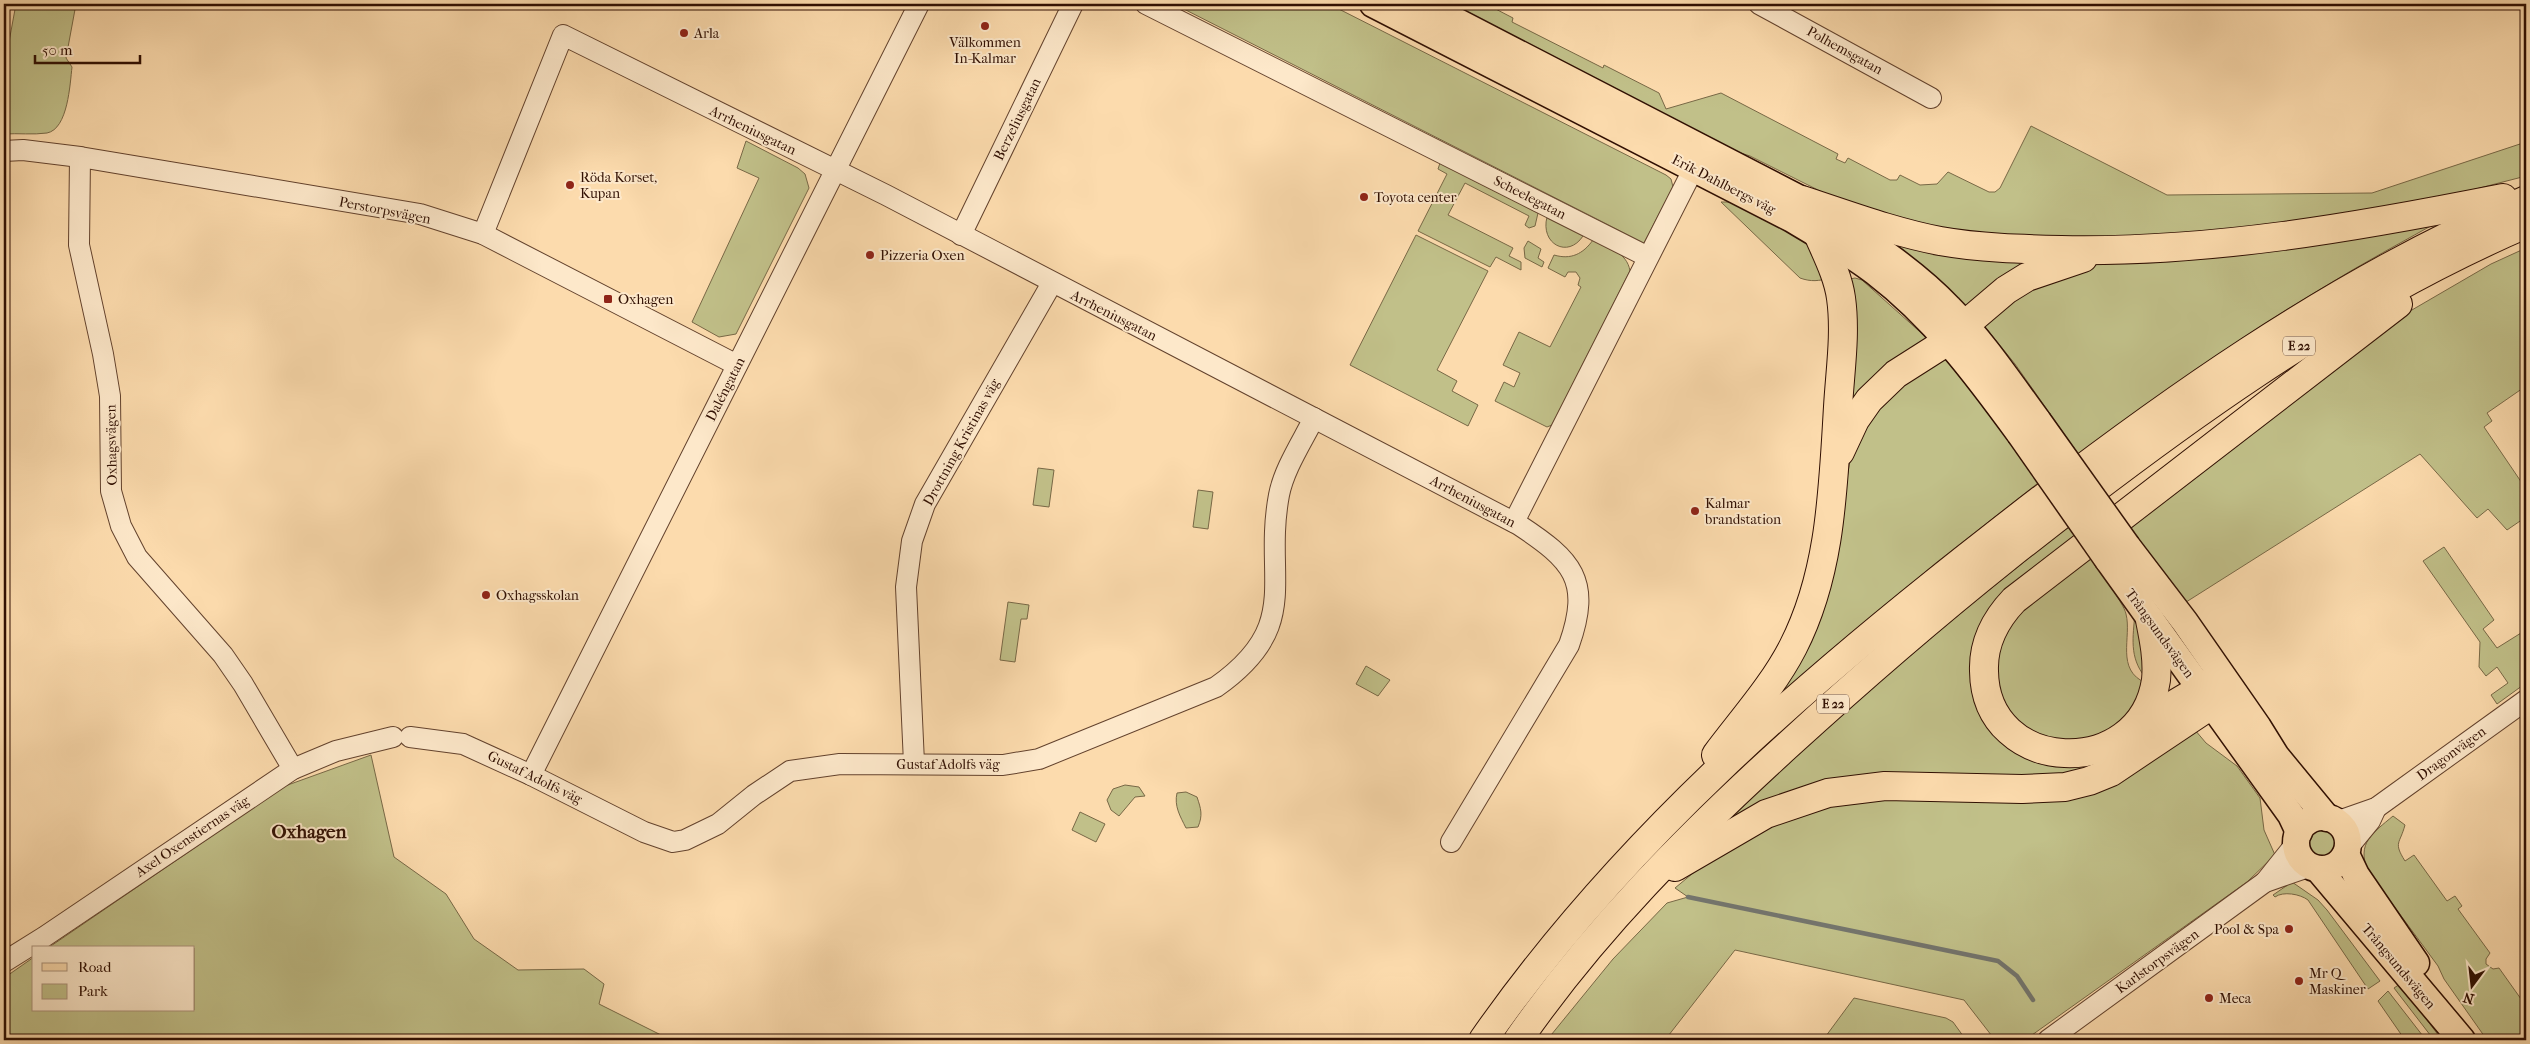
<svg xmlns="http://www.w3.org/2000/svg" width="2530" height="1044" viewBox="0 0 2530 1044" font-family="'IM FELL French Canon',serif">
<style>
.green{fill:#c1c089;stroke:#786846}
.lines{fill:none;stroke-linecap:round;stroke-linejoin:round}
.stream{stroke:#74756d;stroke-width:4.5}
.minor-casing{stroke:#63422d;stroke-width:22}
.major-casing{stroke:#300f02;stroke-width:29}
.highway-casing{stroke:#300f02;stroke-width:30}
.minor{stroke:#fde8ca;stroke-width:20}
.major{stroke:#fcdbad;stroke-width:26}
.highway{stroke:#fcdbad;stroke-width:28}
.major-bridge-casing{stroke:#300f02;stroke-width:29;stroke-linecap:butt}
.major-bridge{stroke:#fcdbad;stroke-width:26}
.poi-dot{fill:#8f2418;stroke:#fde8ca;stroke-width:2}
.labels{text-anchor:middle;stroke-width:4;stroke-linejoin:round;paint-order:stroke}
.shield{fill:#fde8ca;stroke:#6e503e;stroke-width:1}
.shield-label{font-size:12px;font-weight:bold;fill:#300f02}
.poi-label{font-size:14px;fill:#300f02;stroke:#fde8ca;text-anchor:start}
.street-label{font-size:14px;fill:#300f02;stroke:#fde8ca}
.district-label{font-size:19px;font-weight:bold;fill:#300f02;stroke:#fde8ca}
</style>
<rect width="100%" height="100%" fill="#fcdbad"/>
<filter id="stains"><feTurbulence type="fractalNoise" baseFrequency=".004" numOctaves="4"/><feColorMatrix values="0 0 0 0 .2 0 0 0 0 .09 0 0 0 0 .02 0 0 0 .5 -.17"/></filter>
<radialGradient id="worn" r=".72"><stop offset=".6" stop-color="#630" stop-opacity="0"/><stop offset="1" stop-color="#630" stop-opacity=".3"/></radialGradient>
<!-- green -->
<g class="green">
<path d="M 16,4 L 76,4 L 66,58 L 72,67 C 70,84 68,129 47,133 C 33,135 18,133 4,134 L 4,69 Z"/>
<path d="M 1174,4 L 1329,4 L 1666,175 L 1671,179 L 1673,187 L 1644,243 Z"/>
<path d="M 1438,4 L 1486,4 L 1513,18 L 1512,22 L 1603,68 L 1604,65 L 1659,93 L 1666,109 L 1721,93 L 1838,154 L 1836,159 L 1845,163 L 1848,158 L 1890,180 L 1897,180 L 1900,175 L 1920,185 L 1937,184 L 1948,172 L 1989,192 L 1995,192 L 2000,188 L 2031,126 L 2167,195 L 2372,193 L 2526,142 L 2526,176 L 2441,198 L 2380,210 L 2220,233 L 2072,239 L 1944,230 L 1838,200 L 1750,156 L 1719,146 Z"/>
<path d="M 746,141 L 798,168 L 805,174 L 809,188 L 736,334 L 719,337 L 692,322 L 759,178 L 737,168 Z"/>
<path d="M 1440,163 L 1538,213 L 1535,226 L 1529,228 L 1525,225 L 1529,216 L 1465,183 L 1448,215 L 1513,248 L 1509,256 L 1521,262 L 1521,270 L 1496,257 L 1490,267 L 1418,231 L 1447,174 L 1438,169 Z"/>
<path d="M 1721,202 L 1736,202 L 1807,243 L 1830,278 C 1819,281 1811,282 1800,278 Z"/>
<path d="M 1547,217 L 1547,218 L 1583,236 C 1568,259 1540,244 1547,217 Z"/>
<path d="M 2447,217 C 2404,241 2361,264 2319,290 C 2236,340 2156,396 2079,455 L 2015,364 L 1982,323 L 2006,301 L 2071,270 L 2109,262 Z"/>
<path d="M 1416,235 L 1488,271 L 1437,370 L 1457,381 L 1452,391 L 1478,405 L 1468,426 L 1350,365 Z"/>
<path d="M 1886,236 L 2032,261 L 1968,308 Z"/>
<path d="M 1593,240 C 1608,248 1627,252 1630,271 L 1552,425 L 1547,427 L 1495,401 L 1504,382 L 1514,387 L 1520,373 L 1503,365 L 1519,332 L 1550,347 L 1581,287 L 1578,285 L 1580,278 L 1576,272 L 1568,272 L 1565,277 L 1548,268 L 1554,255 C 1571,260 1583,254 1593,240 Z"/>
<path d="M 1528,241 L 1541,249 L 1538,258 L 1544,262 L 1542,267 L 1525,258 L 1524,248 Z"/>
<path d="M 2526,248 L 2526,386 L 2487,413 L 2492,421 L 2484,427 L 2526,489 L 2526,517 L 2507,530 L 2488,509 L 2477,518 L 2420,454 L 2183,604 L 2127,523 L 2393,321 L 2491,264 Z"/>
<path d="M 1855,278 L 1862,280 L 1928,339 L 1846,412 L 1845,280 Z"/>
<path d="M 1943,356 L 1985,408 L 2038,483 L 1937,562 L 1756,716 L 1834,551 L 1850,461 L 1858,435 L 1890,390 Z"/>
<path d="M 1038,468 L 1054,470 L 1049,507 L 1033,505 Z"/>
<path d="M 1198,490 L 1213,492 L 1208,529 L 1193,527 Z"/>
<path d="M 2068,527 L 2077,539 L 1988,614 L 2001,739 L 2130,751 L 2064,778 L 1913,776 L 1727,823 C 1755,792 1787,764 1818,736 C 1898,663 1983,594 2068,527 Z"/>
<path d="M 2444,547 L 2494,620 L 2483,629 L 2497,648 L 2521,633 L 2526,640 L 2526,683 L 2497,704 L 2491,695 L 2508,683 L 2497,667 L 2486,676 L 2479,667 L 2480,642 L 2423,561 Z"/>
<path d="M 2087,553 C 2095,565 2124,603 2126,614 C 2132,637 2115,670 2146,683 L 2122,723 L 2080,743 L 2036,737 L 2003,708 L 1993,662 L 2011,617 Z"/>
<path d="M 1008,602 L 1029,605 L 1027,619 L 1021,619 L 1015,662 L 1000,660 Z"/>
<path d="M 2135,613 L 2140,622 L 2145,677 C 2129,657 2133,637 2135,613 Z"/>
<path d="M 1366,666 L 1390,680 L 1378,696 L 1356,684 Z"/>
<path d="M 2195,730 L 2206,743 L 2237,766 L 2260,798 L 2264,830 L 2275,855 L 2247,882 L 2025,1040 L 1995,1040 L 1964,1000 L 1735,950 L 1665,1040 L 1547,1040 L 1613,959 L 1667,903 L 1688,897 L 1675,888 L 1715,855 L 1788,816 L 1863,797 L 2016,801 Z"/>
<path d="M 371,755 L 394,857 L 446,894 L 474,939 L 518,970 L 584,969 L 604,984 L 599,1004 L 671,1040 L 4,1040 L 4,978 L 34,957 L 34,1010 L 194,1010 L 194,948 L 48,948 L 285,786 Z"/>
<path d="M 1125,785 L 1139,787 L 1145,796 L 1135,797 L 1119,816 L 1111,810 L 1107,800 L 1113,789 Z"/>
<path d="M 1186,792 L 1197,797 C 1201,809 1203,815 1198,827 L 1186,828 C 1180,816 1174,806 1177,793 Z"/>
<path d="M 1080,812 L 1105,824 L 1096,842 L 1072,830 Z"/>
<path d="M 2393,816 L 2405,825 C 2400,844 2393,842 2405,861 L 2414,855 L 2447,901 L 2455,896 L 2462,906 L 2458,909 L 2490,953 L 2486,959 L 2486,964 L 2493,969 L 2499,968 L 2526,1006 L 2526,1040 L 2487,1040 L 2444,979 L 2438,966 L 2368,871 C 2356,843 2373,833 2393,816 Z"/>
<circle cx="2322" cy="844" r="15"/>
<path d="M 2292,882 L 2318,900 L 2327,910 L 2380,981 L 2368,989 L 2308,900 C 2300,894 2283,891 2275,897 L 2273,895 Z"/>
<path d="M 2400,984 L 2442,1040 L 2434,1040 L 2394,988 Z"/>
<path d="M 2388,991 L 2426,1040 L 2405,1040 L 2378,1001 Z"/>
<path d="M 1854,998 L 1946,1018 L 1953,1022 L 1966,1040 L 1823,1040 Z"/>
</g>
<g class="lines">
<!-- stream -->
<path class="stream" d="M 1688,897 L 1998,961 L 2017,976 L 2033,1000"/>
<defs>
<g id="minor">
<path d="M 1146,4 L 1648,257"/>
<path d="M 1759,4 L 1931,98"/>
<path d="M 4,151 L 23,150 L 80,157 L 420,214 L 483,234 L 737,365"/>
<path d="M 80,157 L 79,245 L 103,354 L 110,396 L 111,491 L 121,526 L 137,557 L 223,655 L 243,684 L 293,769"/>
<path d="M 483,234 L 563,35 L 886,195 L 1519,525 C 1572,560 1592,580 1569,645 L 1451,842"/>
<path d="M 961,235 L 1073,4"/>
<path d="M 1514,522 L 1700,156"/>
<path d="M 410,737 L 463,744 L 531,775 L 644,832 L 673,842 L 685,840 L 718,824 L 754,795 L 790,771 L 840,764 L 1003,765 L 1039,759 L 1216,687 C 1304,625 1263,580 1279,495 C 1284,469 1302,442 1314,418"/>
<path d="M 914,763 L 906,587 L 912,541 L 925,504 L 1052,283"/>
<path d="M 531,775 L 919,4"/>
<path d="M 2336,822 L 2376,808 L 2526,700"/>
<path d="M 2347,849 L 2370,821 L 2376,808"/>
<path d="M 2265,882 L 2297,842"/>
<path d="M 4,962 L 44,937 L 293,769 L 336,751 L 393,737"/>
<path d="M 2048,1040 L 2265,882 L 2311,866"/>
</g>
<g id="major">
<path d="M 1373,4 L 1792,219 C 1820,236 1849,252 1875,272 C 1934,317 1977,375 2020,434"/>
<path d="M 1423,4 L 1802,200 C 1853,232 1907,264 1949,308 C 1983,342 2010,383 2038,421"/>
<path d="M 2127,546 L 2185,622 L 2258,727 L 2276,756 L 2327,818"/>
<path d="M 2108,560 L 2291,815 L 2299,832"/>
<circle cx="2322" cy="843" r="26"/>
<path d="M 2346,854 L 2356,875 L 2416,963"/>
<path d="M 2318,869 L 2462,1040"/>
</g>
<g id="highway">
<path d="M 1802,200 C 1848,215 1893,232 1940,241 C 1980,248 2020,249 2061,250 C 2210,253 2357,227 2503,198"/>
<path d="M 1840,452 L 1855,420 L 1869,400 L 1896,374 L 1940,346 L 2006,290 L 2027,277 L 2083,258"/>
<path d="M 2150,620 C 2154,640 2158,660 2156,680 C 2141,782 1985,776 1984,671 C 1983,644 1995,620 2014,600 L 2398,304"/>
<path d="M 2136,727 L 2212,682"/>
<path d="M 1716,755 C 1742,720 1773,686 1793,647 C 1831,573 1833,489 1838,407 C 1840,371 1846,334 1841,298 C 1838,276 1827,255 1818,234"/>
<path d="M 1675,867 L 1766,814 L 1828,793 L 1885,786 L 2022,789 L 2065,787 L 2089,781 L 2111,772 L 2223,697"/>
<path d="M 1483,1040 C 1621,842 1804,684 1994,536 C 2159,407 2332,283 2526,200"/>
<path d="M 1518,1040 C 1594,930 1689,835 1788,745 C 1859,680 1932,617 2007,557 C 2168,430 2337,305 2526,224"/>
</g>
</defs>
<!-- minor casing -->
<use href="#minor" class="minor-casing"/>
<!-- major casing -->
<use href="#major" class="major-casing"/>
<!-- highway casing -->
<use href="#highway" class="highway-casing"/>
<!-- minor -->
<use href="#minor" class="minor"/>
<!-- major -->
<use href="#major" class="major"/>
<!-- highway -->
<use href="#highway" class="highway"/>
<defs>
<g id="major-bridge">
<path d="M 2038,421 L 2127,546"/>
<path d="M 2020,434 L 2108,560"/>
</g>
</defs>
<!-- major-bridge casing -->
<use href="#major-bridge" class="major-bridge-casing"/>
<!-- major-bridge -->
<use href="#major-bridge" class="major-bridge"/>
</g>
<!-- markers -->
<g class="poi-dot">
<circle cx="985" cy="26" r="5"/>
<circle cx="684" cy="33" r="5"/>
<circle cx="570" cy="185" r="5"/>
<circle cx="1364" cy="197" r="5"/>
<circle cx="870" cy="255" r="5"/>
<rect x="603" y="294" width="10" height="10" rx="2.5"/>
<circle cx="1695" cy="511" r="5"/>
<circle cx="486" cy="595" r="5"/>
<circle cx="2289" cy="929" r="5"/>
<circle cx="2299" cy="981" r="5"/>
<circle cx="2209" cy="998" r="5"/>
</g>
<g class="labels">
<!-- shield labels -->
<g class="shield">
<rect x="2283" y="336.5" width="32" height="19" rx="4"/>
<rect x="1817" y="694.5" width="32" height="19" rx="4"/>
</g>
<g class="shield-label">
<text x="2299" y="350">E 22</text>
<text x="1833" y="708">E 22</text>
</g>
<!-- poi labels -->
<g class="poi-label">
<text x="694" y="38">Arla</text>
<text x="985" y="47" text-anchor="middle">Välkommen<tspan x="985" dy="16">In-Kalmar</tspan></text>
<text x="580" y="182">Röda Korset,<tspan x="580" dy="16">Kupan</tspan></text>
<text x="1374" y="202">Toyota center</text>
<text x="880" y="260">Pizzeria Oxen</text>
<text x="618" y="304">Oxhagen</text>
<text x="1705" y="508">Kalmar<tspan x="1705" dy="16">brandstation</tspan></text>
<text x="496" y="600">Oxhagsskolan</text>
<text x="2279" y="934" text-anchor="end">Pool &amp; Spa</text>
<text x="2309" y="978">Mr Q<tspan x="2309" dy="16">Maskiner</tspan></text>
<text x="2219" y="1003">Meca</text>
</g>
<!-- street labels -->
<g class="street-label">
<text transform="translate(1845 50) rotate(29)" y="5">Polhemsgatan</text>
<text transform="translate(1017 119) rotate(-64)" y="5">Berzeliusgatan</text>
<text transform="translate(753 130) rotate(26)" y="5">Arrheniusgatan</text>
<text transform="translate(1724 184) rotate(27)" y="5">Erik Dahlbergs väg</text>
<text transform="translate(1530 197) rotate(27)" y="5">Scheelegatan</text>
<text transform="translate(385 210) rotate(11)" y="5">Perstorpsvägen</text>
<text transform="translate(1114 315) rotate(27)" y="5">Arrheniusgatan</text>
<text transform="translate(725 389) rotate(-63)" y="5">Daléngatan</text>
<text transform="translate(961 442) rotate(-61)" y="5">Drottning Kristinas väg</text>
<text transform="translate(111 445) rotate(-91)" y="5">Oxhagsvägen</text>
<text transform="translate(1473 501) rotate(28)" y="5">Arrheniusgatan</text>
<text transform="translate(2160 633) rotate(54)" y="5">Trångsundsvägen</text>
<text transform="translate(2451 753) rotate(-36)" y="5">Dragonvägen</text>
<text x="948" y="769">Gustaf Adolfs väg</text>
<text transform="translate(535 777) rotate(26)" y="5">Gustaf Adolfs väg</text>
<text transform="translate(192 836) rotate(-34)" y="5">Axel Oxenstiernas väg</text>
<text transform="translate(2157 961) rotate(-36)" y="5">Karlstorpsvägen</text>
<text transform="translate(2399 966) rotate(50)" y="5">Trångsundsvägen</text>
</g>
<!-- district labels -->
<g class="district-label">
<text x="309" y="838">Oxhagen</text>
</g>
</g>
<!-- margin -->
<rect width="2530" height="1044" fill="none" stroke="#fcdbad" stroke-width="20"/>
<rect x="5" y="5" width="2520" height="1034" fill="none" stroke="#300f02" stroke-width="2.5"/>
<rect x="10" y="10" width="2510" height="1024" fill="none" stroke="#300f02"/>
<!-- legend -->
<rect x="32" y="946" width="162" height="65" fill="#fde8ca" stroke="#ab917a"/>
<rect x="42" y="963" width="25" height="8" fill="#fcdbad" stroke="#ab917a"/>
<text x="78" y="972" font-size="15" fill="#300f02">Road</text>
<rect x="42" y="984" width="25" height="15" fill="#c1c089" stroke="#ab917a"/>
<text x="78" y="996" font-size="15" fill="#300f02">Park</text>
<!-- north arrow -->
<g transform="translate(2472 986) rotate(195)" stroke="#fde8ca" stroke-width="4" paint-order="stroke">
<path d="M0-4L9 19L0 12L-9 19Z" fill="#300f02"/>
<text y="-8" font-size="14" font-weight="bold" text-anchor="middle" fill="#300f02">N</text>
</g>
<!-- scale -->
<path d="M35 55v8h105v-8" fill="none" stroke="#300f02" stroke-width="2.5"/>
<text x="42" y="55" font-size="15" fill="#300f02" stroke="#fde8ca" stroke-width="4" paint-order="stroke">50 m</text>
<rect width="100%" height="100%" filter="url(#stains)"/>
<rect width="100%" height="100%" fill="url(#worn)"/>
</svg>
